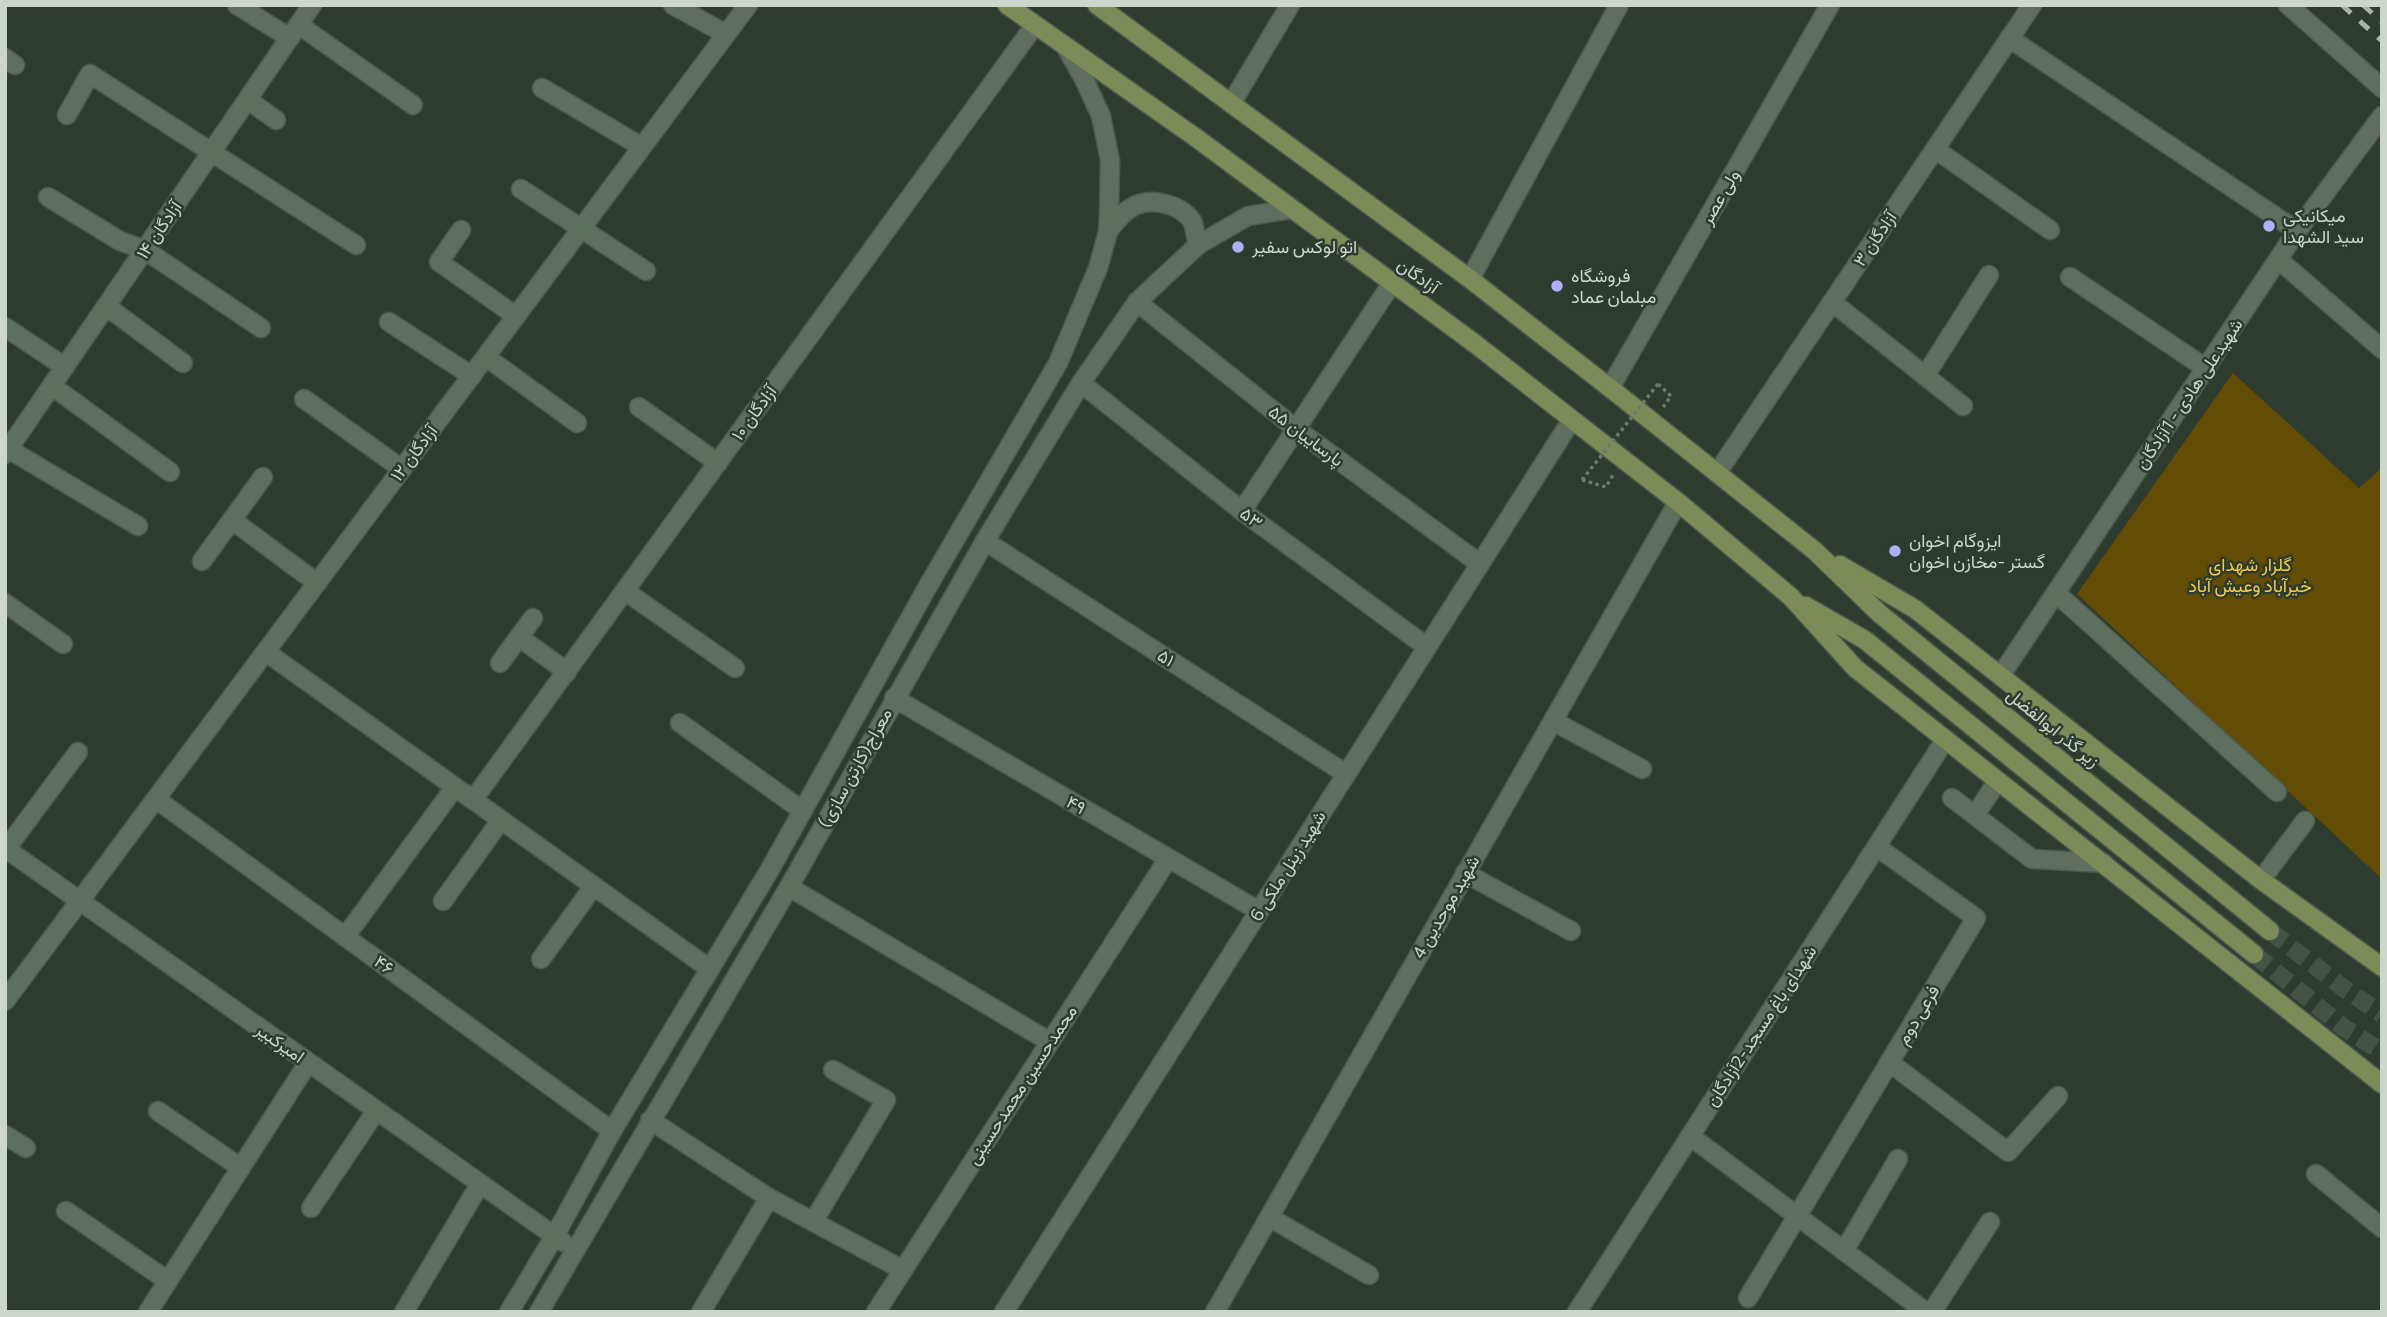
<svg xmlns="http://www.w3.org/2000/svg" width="2387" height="1317" viewBox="0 0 2387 1317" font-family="Commissioner,Vazirmatn,sans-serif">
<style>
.green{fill:#634d05}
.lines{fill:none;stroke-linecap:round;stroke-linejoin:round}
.major-tunnel{stroke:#455346;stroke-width:18;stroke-dasharray:18 9;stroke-linecap:butt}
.minor-casing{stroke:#4c594d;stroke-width:21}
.major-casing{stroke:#4c594d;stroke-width:21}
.path{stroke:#6d7a6d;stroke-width:3.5;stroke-dasharray:3.5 3.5;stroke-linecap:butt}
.minor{stroke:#5f6f5f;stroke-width:18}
.major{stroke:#7d8b59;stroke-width:18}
.rail{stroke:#aab4aa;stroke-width:5;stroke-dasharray:12 12;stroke-linecap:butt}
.path-bridge{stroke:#6d7a6d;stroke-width:3.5;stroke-dasharray:3.5 3.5;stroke-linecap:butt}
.poi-dot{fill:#b1adfa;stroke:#2d3c2e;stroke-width:2.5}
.labels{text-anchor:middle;stroke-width:5;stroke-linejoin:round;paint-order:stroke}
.street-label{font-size:18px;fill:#cdd6cd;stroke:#2d3c2e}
.poi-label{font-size:18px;fill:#cdd6cd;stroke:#2d3c2e;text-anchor:start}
.park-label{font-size:18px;fill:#f9cb44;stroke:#2d3c2e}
</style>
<rect width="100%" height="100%" fill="#2d3c2e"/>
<!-- green -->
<path class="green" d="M 2233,373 L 2359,488 L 2382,468 L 2382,879 L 2077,594 Z"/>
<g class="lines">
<!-- major-tunnel -->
<g class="major-tunnel">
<path d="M 2270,931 L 2346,990 L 2382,1014"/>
<path d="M 2254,954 L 2343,1027 L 2382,1052"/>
</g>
<defs>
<g id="minor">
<path d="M 237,5 L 290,38"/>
<path d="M 673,5 L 726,34"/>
<path d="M 2288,5 L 2382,88"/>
<path d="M 299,25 L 413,105"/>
<path d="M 2009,38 L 2297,231"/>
<path d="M 5,58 L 15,65"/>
<path d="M 542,88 L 642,147"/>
<path d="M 248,100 L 276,120"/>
<path d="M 1231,104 L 1290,5"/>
<path d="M 67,115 L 90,74 L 356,245"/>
<path d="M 1935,149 L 2050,230"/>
<path d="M 521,189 L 646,271"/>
<path d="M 48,197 L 120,241 L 145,250 L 261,328"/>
<path d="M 461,230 L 439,262 L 516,316"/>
<path d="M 1108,232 C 1125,207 1142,195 1172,206 C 1179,208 1190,216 1193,223 C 1195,229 1196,238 1198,245"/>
<path d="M 2279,260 L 2382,349"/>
<path d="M 2070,277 L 2207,369"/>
<path d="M 1470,279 L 1619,5"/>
<path d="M 1137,302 L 1295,428 L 1480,564"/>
<path d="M 1832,302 L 1963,406"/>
<path d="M 106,306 L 183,363"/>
<path d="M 389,322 L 472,376"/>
<path d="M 5,327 L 65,367"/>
<path d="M 486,357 L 577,423"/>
<path d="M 1925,376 L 1989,275"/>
<path d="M 1081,383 L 1242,511 L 1427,647"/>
<path d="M 52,386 L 170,472"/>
<path d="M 1610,388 L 1830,5"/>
<path d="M 304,399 L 402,469"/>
<path d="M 639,407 L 718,463"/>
<path d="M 5,447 L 138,526"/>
<path d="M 5,454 L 312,5"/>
<path d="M 1717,473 L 2032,5"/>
<path d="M 1242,511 L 1392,283"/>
<path d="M 232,520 L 317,583"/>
<path d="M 985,541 L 1346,774"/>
<path d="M 202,561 L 263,477"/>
<path d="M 625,591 L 735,668"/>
<path d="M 2056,593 L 2277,792"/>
<path d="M 5,603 L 63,644"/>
<path d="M 533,618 L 519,637 L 567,672"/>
<path d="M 266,652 L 710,969"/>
<path d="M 500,663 L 519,637"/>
<path d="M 2001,675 L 2297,231 L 2382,116"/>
<path d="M 894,698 L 1259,911"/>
<path d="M 1553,721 L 1642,769"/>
<path d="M 680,723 L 803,811"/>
<path d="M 1952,798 L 2032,859 L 2104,863"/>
<path d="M 156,799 L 612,1131"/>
<path d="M 473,800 L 1035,25"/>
<path d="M 1975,815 L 1997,782"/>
<path d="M 5,848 L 563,1242"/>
<path d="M 6,849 L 78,752"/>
<path d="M 1465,873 L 1571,931"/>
<path d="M 2261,880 L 2305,821"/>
<path d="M 789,887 L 1050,1042"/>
<path d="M 443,901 L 501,820"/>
<path d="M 345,937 L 455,787"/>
<path d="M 541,959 L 594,886"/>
<path d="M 5,1001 L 748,5"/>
<path d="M 1889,1062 L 2008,1152 L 2058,1096"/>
<path d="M 158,1111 L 241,1168"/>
<path d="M 650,1120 L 769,1198 L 903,1270"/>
<path d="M 5,1135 L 26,1148"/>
<path d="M 1690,1136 L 1926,1312"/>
<path d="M 2316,1174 L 2382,1228"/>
<path d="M 311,1208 L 376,1111"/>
<path d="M 66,1211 L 168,1281"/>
<path d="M 1269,1217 L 1369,1275"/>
<path d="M 813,1222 L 886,1100 L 833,1070"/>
<path d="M 1844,1251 L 1898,1159"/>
<path d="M 1748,1298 L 1976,918 L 1877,847"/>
<path d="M 148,1312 L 308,1063"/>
<path d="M 404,1312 L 480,1184"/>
<path d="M 509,1312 L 554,1237 L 612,1131 L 769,871 L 928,586 L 1058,363 L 1098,268 L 1108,232 L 1109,212 L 1110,160 L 1101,116 L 1084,79 L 1066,47"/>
<path d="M 539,1312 L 789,887 L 985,541 L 1081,383 L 1137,302 L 1198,245 L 1248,216 L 1292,209"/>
<path d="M 701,1312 L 769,1198"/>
<path d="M 876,1312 L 1168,859"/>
<path d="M 1004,1312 L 1571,421"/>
<path d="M 1215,1312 L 1678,502"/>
<path d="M 1577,1312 L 1945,740"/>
<path d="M 1932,1312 L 1990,1222"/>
</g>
<g id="major">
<path d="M 1007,5 L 1195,137 L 1474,343 L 1678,502 L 1791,597 L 1855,668 L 2382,1084"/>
<path d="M 1097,5 L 1470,279 L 1610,388 L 1815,551 L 1880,614 L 2270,931"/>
<path d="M 1840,565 L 1915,609 L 2261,880 L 2382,967"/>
<path d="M 1806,606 L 1865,640 L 2254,954"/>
</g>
</defs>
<!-- minor casing -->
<use href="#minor" class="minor-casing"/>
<!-- major casing -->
<use href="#major" class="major-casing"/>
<!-- path -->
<g class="path">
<path d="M 1658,384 L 1671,396 L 1662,409"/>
<path d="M 1582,480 L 1606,487 L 1614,473"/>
</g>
<!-- minor -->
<use href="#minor" class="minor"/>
<!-- major -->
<use href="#major" class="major"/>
<!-- rail -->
<g class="rail">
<path d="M 2342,5 L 2382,41"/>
<path d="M 2363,5 L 2382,22"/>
</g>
<!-- path-bridge -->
<path class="path-bridge" d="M 1582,480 L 1658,384"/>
</g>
<!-- markers -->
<g class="poi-dot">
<circle cx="2269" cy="226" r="7"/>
<circle cx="1238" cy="247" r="7"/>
<circle cx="1557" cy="286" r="7"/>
<circle cx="1895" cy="551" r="7"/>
</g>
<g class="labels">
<!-- street labels -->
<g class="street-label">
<text transform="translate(1720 197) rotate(-60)" y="6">ولی عصر</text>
<text transform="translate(159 230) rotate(-56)" y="6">۱۴ آزادگان</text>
<text transform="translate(1875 239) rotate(-56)" y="6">۳ آزادگان</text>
<text transform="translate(1418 276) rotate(36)" y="6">آزادگان</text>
<text transform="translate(2189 394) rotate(-56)" y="6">شهیدعلی هادی - 1آزادگان</text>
<text transform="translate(754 413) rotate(-54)" y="6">۱۰ آزادگان</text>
<text transform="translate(1306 436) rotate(37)" y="6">پارساییان ۵۵</text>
<text transform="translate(414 453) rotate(-53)" y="6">۱۲ آزادگان</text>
<text transform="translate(1251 518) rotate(37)" y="6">۵۳</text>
<text transform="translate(1166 658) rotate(33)" y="6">۵۱</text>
<text transform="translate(2053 728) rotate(39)" y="6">زیر گذر ابوالفضل</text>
<text transform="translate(855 768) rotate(-61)" y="6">معراج(کارتن سازی)</text>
<text transform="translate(1076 805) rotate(30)" y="6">۴۹</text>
<text transform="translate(1288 866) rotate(-58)" y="6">6 شهید زینل ملکی</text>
<text transform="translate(1446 907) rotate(-60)" y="6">4 شهید موحدین</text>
<text transform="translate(384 965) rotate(36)" y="6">۴۶</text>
<text transform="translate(1918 1015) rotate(-59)" y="6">فرعی دوم</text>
<text transform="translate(1761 1026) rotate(-57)" y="6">شهدای‌ باغ مسجد-2آزادگان</text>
<text transform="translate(280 1043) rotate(35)" y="6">امیرکبیر</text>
<text transform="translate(1022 1085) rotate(-57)" y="6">محمدحسین محمدحسینی</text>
</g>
<!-- poi labels -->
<g class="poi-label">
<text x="2283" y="222">میکانیکی<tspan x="2283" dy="21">سید الشهدا</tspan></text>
<text x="1252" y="253">اتو لوکس سفیر</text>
<text x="1571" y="282">فروشگاه<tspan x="1571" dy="21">مبلمان عماد</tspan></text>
<text x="1909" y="547">ایزوگام اخوان<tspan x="1909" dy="21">گستر -مخازن اخوان</tspan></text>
</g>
<!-- park labels -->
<g class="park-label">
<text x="2250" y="571">گلزار شهدای<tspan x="2250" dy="21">خیرآباد وعیش آباد</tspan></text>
</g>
</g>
<!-- border -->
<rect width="2387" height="1317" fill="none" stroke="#cdd6cd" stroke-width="14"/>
</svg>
